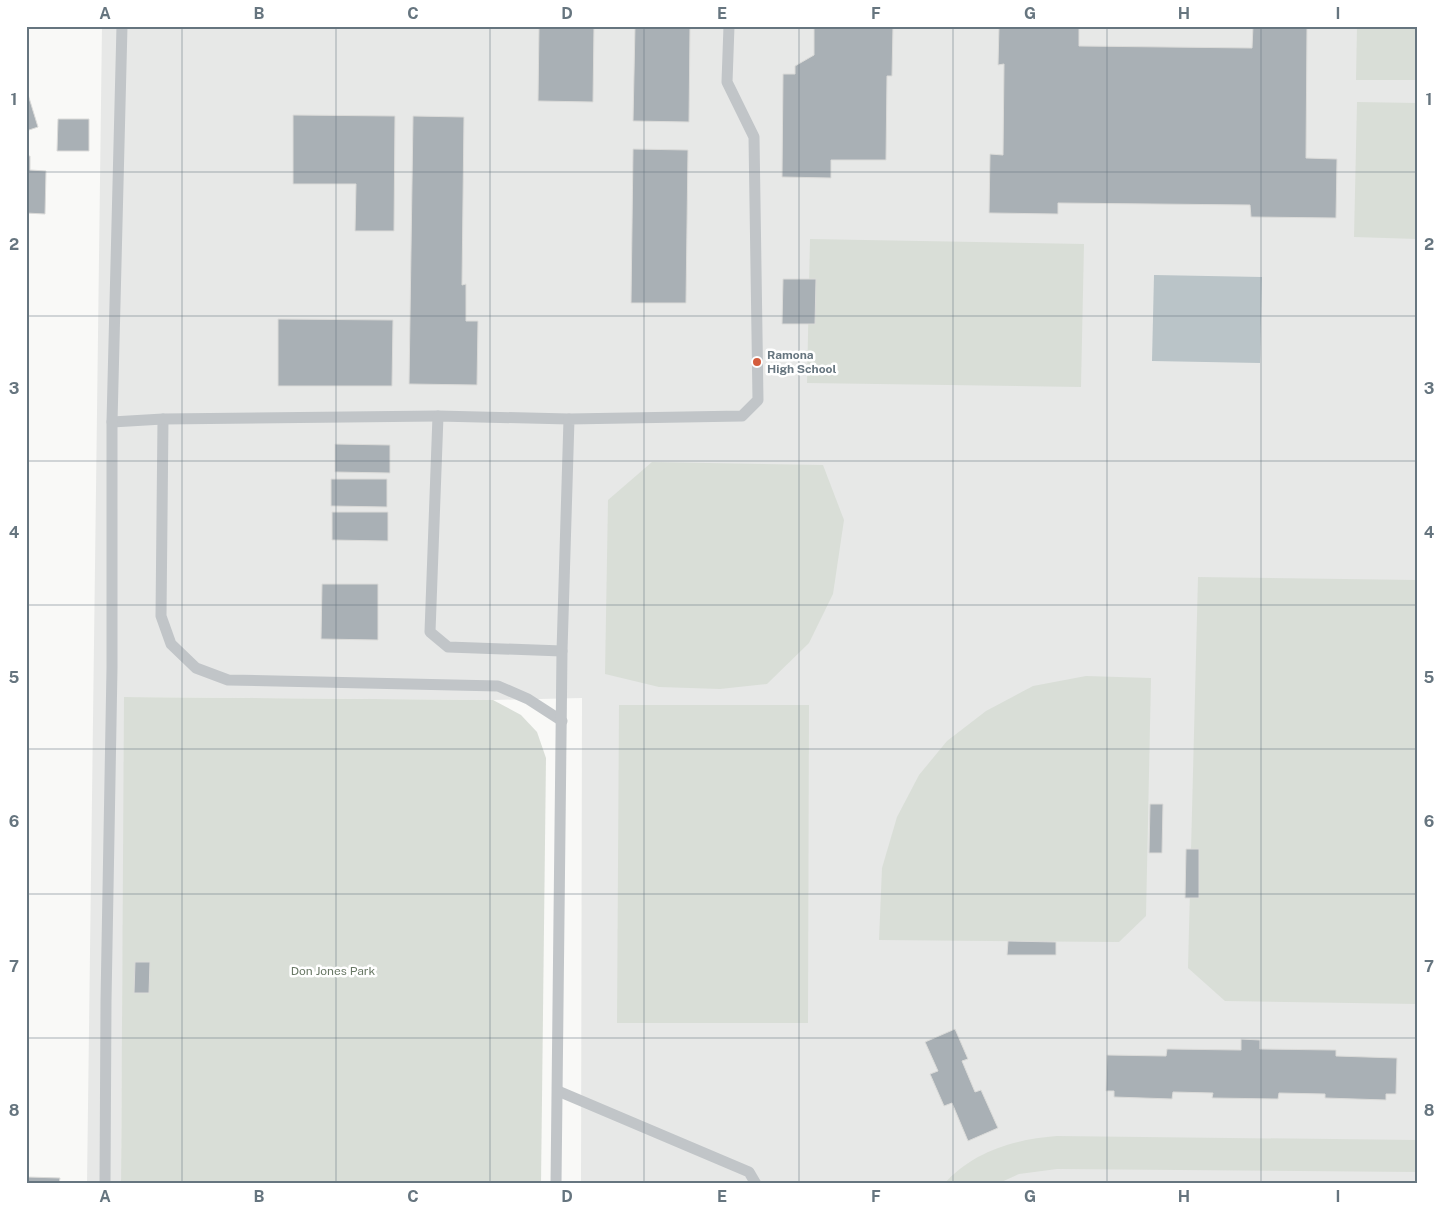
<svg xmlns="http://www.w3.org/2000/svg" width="1443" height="1210" viewBox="0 0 1443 1210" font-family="'Public Sans',sans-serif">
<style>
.built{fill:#e7e8e7}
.green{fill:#d9ded7}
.water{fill:#bac4c8}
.building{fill:#a9b0b5;stroke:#dbdbd9}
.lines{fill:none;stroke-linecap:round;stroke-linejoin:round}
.lane{stroke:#c1c5c8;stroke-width:11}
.grid{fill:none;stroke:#66757f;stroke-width:1;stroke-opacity:0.55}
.poi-dot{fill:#d45c3c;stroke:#fff;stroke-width:2}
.labels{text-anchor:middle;stroke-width:5;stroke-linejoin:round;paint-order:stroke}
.poi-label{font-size:12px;font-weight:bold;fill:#66757f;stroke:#fff;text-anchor:start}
.park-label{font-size:12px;fill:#697865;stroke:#fff}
.neatline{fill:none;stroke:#66757f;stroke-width:2}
.grid-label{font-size:16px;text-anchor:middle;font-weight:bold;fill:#66757f}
</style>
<rect width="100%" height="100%" fill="#f9f9f7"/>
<!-- built -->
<path class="built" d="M 102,26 L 1417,26 L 1417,1184 L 581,1184 L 582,698 L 493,700 L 125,697 L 121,1184 L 87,1184 Z"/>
<!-- green -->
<g class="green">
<path d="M 1357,26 L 1417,26 L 1417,80 L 1356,80 Z"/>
<path d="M 1357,102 L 1417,103 L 1417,239 L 1354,237 Z"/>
<path d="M 810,239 L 1084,244 L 1081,387 L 807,383 Z"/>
<path d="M 652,462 L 823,465 L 844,520 L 833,594 L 809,643 L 767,684 L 720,689 L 659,687 L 605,674 L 608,500 Z"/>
<path d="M 1198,577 L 1417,580 L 1417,1004 L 1225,1001 L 1188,968 Z"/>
<path d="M 1086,676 L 1151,678 L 1146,916 L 1119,942 L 879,940 L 882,868 L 897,817 L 919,775 L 947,741 L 986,711 L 1033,686 Z"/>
<path d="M 124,697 L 493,700 L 521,715 L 537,732 L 546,758 L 541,1184 L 121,1184 Z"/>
<path d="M 619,705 L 809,705 L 808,1023 L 617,1023 Z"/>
<path d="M 1057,1136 L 1417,1140 L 1417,1172 L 1057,1169 L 1019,1174 L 997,1184 L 944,1184 C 973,1151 1016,1139 1057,1136 Z"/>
</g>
<!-- water -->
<path class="water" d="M 1154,275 L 1262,277 L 1260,363 L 1152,361 Z"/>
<!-- building -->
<g class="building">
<path d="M 539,26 L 594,26 L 593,102 L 538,101 Z"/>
<path d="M 635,26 L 690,26 L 689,122 L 633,121 Z"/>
<path d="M 814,26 L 893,26 L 892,76 L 887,76 L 886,160 L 831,160 L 831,178 L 782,177 L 783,74 L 795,74 L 795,66 L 814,55 Z"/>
<path d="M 999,26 L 1079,26 L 1079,46 L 1252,48 L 1253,26 L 1307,27 L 1306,158 L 1337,159 L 1336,218 L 1251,217 L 1250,205 L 1058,203 L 1058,214 L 989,213 L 990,154 L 1003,155 L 1004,64 L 998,65 Z"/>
<path d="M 26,88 L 38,127 L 26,131 Z"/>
<path d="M 293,115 L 395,116 L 394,231 L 355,231 L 356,184 L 293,184 Z"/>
<path d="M 413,116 L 464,117 L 462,285 L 466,284 L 466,321 L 478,321 L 477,385 L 409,384 Z"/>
<path d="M 58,119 L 89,119 L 89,151 L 57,151 Z"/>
<path d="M 633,149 L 688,150 L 686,303 L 631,303 Z"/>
<path d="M 26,156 L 30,156 L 30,170 L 46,171 L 45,214 L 26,213 Z"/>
<path d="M 783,279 L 816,279 L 815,324 L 782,324 Z"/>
<path d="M 278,319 L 393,320 L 392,386 L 278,386 Z"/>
<path d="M 335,444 L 390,445 L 390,473 L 335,472 Z"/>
<path d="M 331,479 L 387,479 L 387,507 L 331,506 Z"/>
<path d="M 332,512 L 388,512 L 388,541 L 332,540 Z"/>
<path d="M 322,584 L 378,584 L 378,640 L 321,639 Z"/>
<path d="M 1150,804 L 1163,804 L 1162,853 L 1149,853 Z"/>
<path d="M 1186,849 L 1199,849 L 1199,898 L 1185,898 Z"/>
<path d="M 1008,941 L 1056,942 L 1056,955 L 1007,955 Z"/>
<path d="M 135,962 L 150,962 L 149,993 L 134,993 Z"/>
<path d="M 955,1029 L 968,1059 L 962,1061 L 975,1092 L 981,1090 L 998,1128 L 968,1141 L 952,1103 L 944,1106 L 930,1074 L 938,1071 L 925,1042 Z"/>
<path d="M 1241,1039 L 1260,1040 L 1260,1049 L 1336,1050 L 1336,1056 L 1397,1058 L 1396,1094 L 1386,1094 L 1386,1100 L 1325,1098 L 1325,1094 L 1279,1093 L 1278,1099 L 1212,1098 L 1213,1093 L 1173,1092 L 1172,1099 L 1114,1097 L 1114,1091 L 1106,1091 L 1107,1055 L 1166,1056 L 1167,1049 L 1241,1050 Z"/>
<path d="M 27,1177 L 60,1178 L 59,1184 L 27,1184 Z"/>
</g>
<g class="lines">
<!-- lane -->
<g class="lane">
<path d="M 163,419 L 161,616 L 171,644 L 196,668 L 228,680 L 498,686 L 528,699 L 562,721"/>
<path d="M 112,422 L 163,419 L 438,416"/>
<path d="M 562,651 L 448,647 L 430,632 L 438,416 L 569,419"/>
<path d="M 558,1091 L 749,1172 L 756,1184"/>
<path d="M 105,1184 L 106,1001 L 112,668 L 112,422 L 122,26"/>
<path d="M 556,1184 L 562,651 L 569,419 L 742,416 L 758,400 L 754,137 L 727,82 L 729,26"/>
</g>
</g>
<!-- grid -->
<path class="grid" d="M 182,26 L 182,1184M 336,26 L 336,1184M 490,26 L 490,1184M 644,26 L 644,1184M 799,26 L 799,1184M 953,26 L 953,1184M 1107,26 L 1107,1184M 1261,26 L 1261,1184M 26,172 L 1417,172M 26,316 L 1417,316M 26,461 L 1417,461M 26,605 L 1417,605M 26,749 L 1417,749M 26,894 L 1417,894M 26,1038 L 1417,1038"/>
<!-- markers -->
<circle class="poi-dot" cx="757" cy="362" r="5"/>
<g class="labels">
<!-- poi labels -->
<g class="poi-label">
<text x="767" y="359">Ramona<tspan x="767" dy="14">High School</tspan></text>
</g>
<!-- park labels -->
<g class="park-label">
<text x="333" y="975">Don Jones Park</text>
</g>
</g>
<!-- border -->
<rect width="1443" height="1210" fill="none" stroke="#ffffff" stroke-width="55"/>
<rect x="28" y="28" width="1388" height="1154" class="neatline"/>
<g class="grid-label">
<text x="105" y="19">A</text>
<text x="259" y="19">B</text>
<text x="413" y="19">C</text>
<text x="567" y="19">D</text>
<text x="722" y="19">E</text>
<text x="876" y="19">F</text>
<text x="1030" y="19">G</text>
<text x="1184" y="19">H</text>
<text x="1338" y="19">I</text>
<text x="14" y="105">1</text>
<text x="1429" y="105">1</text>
<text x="14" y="250">2</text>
<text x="1429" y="250">2</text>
<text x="14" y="394">3</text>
<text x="1429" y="394">3</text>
<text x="14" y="538">4</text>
<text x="1429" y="538">4</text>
<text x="14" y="683">5</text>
<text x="1429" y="683">5</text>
<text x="14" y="827">6</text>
<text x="1429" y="827">6</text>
<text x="14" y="972">7</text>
<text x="1429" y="972">7</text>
<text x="14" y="1116">8</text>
<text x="1429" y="1116">8</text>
<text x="105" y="1202">A</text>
<text x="259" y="1202">B</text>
<text x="413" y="1202">C</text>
<text x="567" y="1202">D</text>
<text x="722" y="1202">E</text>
<text x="876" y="1202">F</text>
<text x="1030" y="1202">G</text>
<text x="1184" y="1202">H</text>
<text x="1338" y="1202">I</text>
</g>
</svg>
